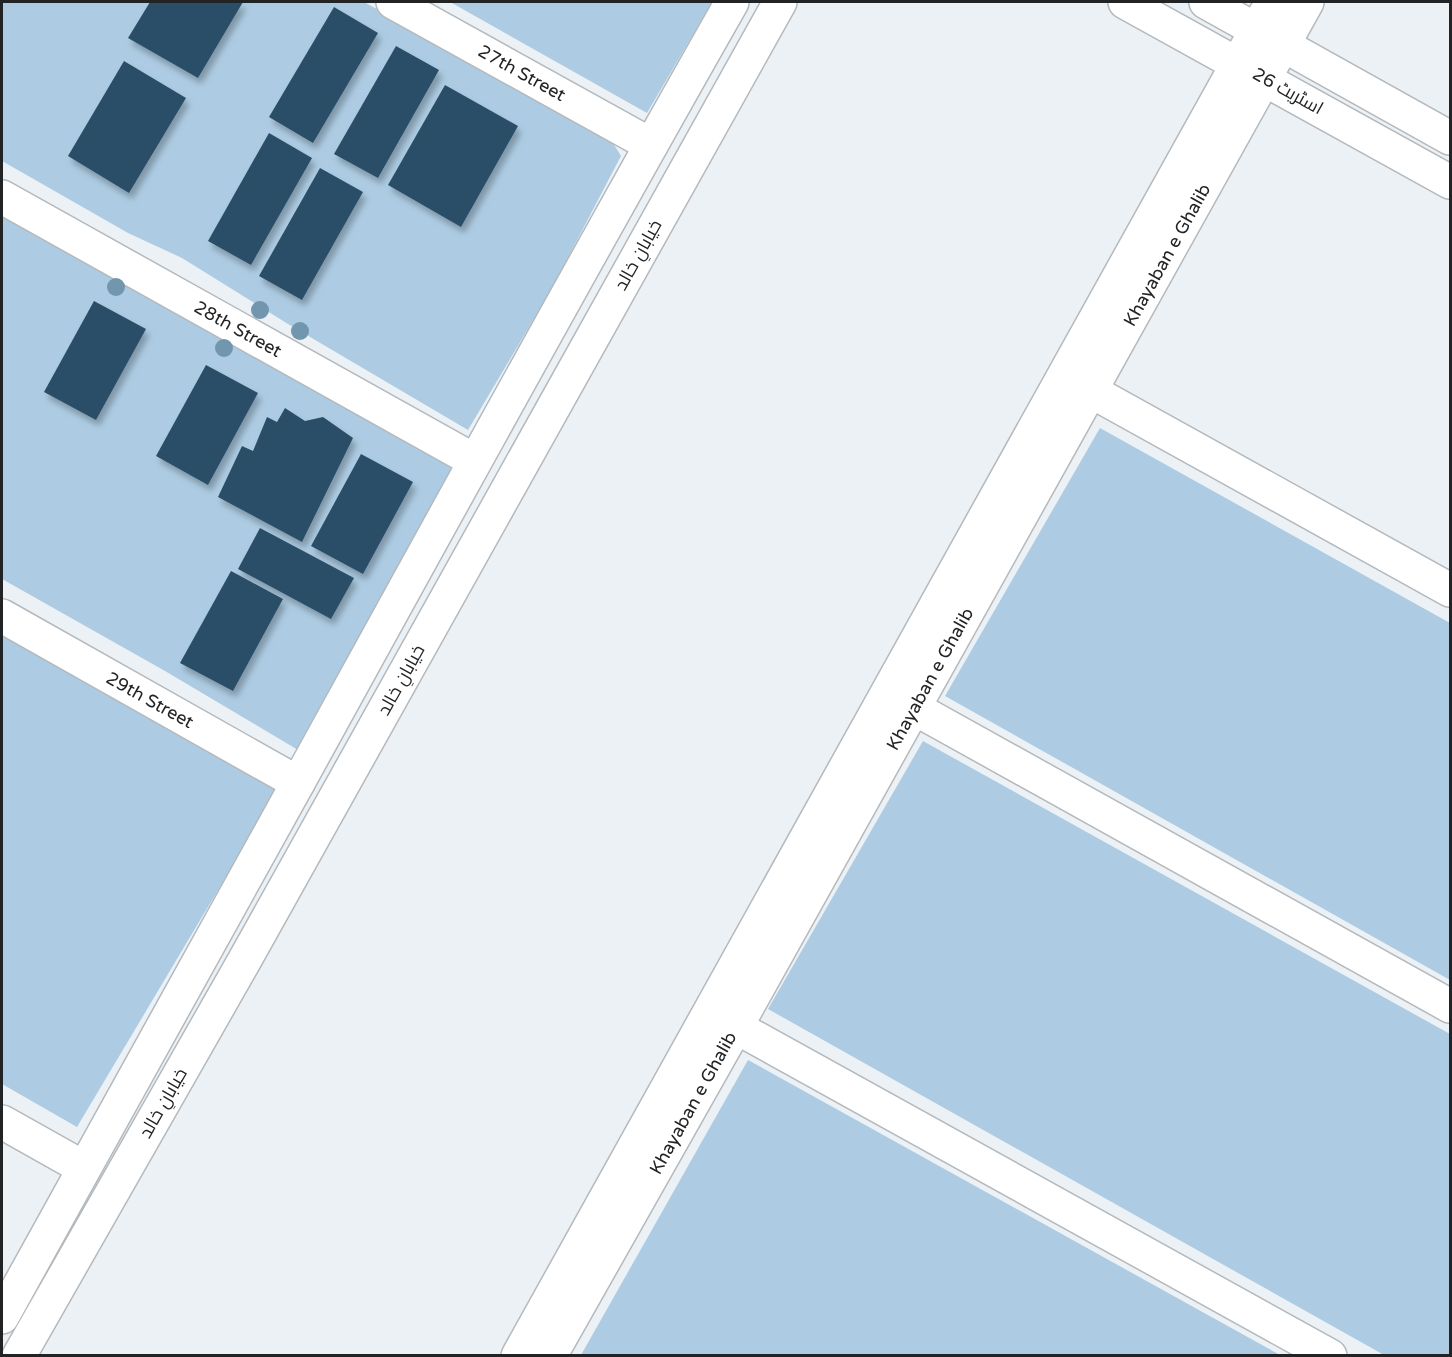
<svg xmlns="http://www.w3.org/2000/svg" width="1452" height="1357" viewBox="0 0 1452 1357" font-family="'Varela Round',Cairo,sans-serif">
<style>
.green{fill:#adcce3}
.building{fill:#2c4e67;filter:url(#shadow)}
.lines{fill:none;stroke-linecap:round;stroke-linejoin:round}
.minor-casing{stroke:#b4b9bd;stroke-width:36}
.major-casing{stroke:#b4b9bd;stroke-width:36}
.minor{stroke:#fff;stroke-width:33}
.major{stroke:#fff;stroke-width:33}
.tree{fill:#7196ad}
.labels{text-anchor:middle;stroke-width:6;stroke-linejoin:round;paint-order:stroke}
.street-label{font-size:18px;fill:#212325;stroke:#fff}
</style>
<defs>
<filter id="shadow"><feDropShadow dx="3.5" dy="6" stdDeviation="3" flood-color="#0004"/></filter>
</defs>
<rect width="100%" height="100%" fill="#ecf1f5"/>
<!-- green -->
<g class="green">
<path d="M 2,2 L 364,2 L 608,135 L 621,156 L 551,290 L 468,430 L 288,324 L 182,258 L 128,233 L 2,161 Z"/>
<path d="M 450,2 L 712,2 L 647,113 Z"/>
<path d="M 2,210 L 458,462 L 298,750 L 165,671 L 2,579 Z"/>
<path d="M 1100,428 L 1450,623 L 1450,980 L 945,696 Z"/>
<path d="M 2,630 L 280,786 L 77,1127 L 2,1084 Z"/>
<path d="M 923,741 L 1450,1034 L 1450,1355 L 1384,1355 L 768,1009 Z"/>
<path d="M 748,1060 L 1280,1355 L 581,1355 Z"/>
</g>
<!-- building -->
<g class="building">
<path d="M 150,2 L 243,2 L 198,78 L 128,38 Z"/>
<path d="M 334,7 L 378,33 L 313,143 L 269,117 Z"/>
<path d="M 396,46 L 439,70 L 378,178 L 334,154 Z"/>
<path d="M 124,61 L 186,98 L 129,193 L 68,156 Z"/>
<path d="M 445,85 L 518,126 L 461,227 L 388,185 Z"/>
<path d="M 269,133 L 312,158 L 251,265 L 208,241 Z"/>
<path d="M 320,168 L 363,192 L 302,300 L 259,276 Z"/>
<path d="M 94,301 L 146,329 L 96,420 L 44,392 Z"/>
<path d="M 206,365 L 258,393 L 208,485 L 156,456 Z"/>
<path d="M 285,408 L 305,421 L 323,417 L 353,438 L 302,542 L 218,497 L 242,446 L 253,451 L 267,417 L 277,422 Z"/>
<path d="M 361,454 L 413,482 L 363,574 L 311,546 Z"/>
<path d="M 260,528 L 354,578 L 331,619 L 238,569 Z"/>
<path d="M 231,571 L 283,599 L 233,691 L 180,663 Z"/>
</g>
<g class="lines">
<defs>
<g id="minor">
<path d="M 393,2 L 651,145"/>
<path d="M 2,197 L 475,461"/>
<path d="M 1091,391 L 1450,590"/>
<path d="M 2,616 L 298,783"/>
<path d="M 914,708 L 1450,1006"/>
<path d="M 736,1027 L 1330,1356"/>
<path d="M 2,1122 L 84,1168"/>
<path d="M 2,1317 C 101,1139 200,960 299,781 C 442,521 585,260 732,2"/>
<path d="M 19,1356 L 243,963 L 780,2"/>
<path d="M 518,1356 L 1272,2"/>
<path d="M 550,1356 L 736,1027 L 1307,2"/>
</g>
<g id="major">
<path d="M 1125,2 L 1450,182"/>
<path d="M 1206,2 L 1450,138"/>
</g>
</defs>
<!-- minor casing -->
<use href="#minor" class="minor-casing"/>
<!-- major casing -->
<use href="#major" class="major-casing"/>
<!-- minor -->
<use href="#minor" class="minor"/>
<!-- major -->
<use href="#major" class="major"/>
</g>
<!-- trees -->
<g class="tree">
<circle cx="116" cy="287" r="9"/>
<circle cx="260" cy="310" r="9"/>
<circle cx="300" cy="331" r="9"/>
<circle cx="224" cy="348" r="9"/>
</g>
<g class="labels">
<!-- street labels -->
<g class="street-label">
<text transform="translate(522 73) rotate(29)" y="6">27th Street</text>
<text transform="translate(1288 91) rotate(29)" y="6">اسٹریٹ 26</text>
<text transform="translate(638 255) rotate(-61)" y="6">خیابانِ خالد</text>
<text transform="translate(1167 255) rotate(-61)" y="6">Khayaban e Ghalib</text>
<text transform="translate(238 329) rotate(29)" y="6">28th Street</text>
<text transform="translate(930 679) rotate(-61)" y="6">Khayaban e Ghalib</text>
<text transform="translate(401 680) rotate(-61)" y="6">خیابانِ خالد</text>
<text transform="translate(150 700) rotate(29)" y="6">29th Street</text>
<text transform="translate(163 1103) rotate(-60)" y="6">خیابانِ خالد</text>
<text transform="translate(693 1103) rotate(-61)" y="6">Khayaban e Ghalib</text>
</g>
</g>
<!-- border -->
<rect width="1452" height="1357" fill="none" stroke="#212325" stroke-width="6"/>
</svg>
